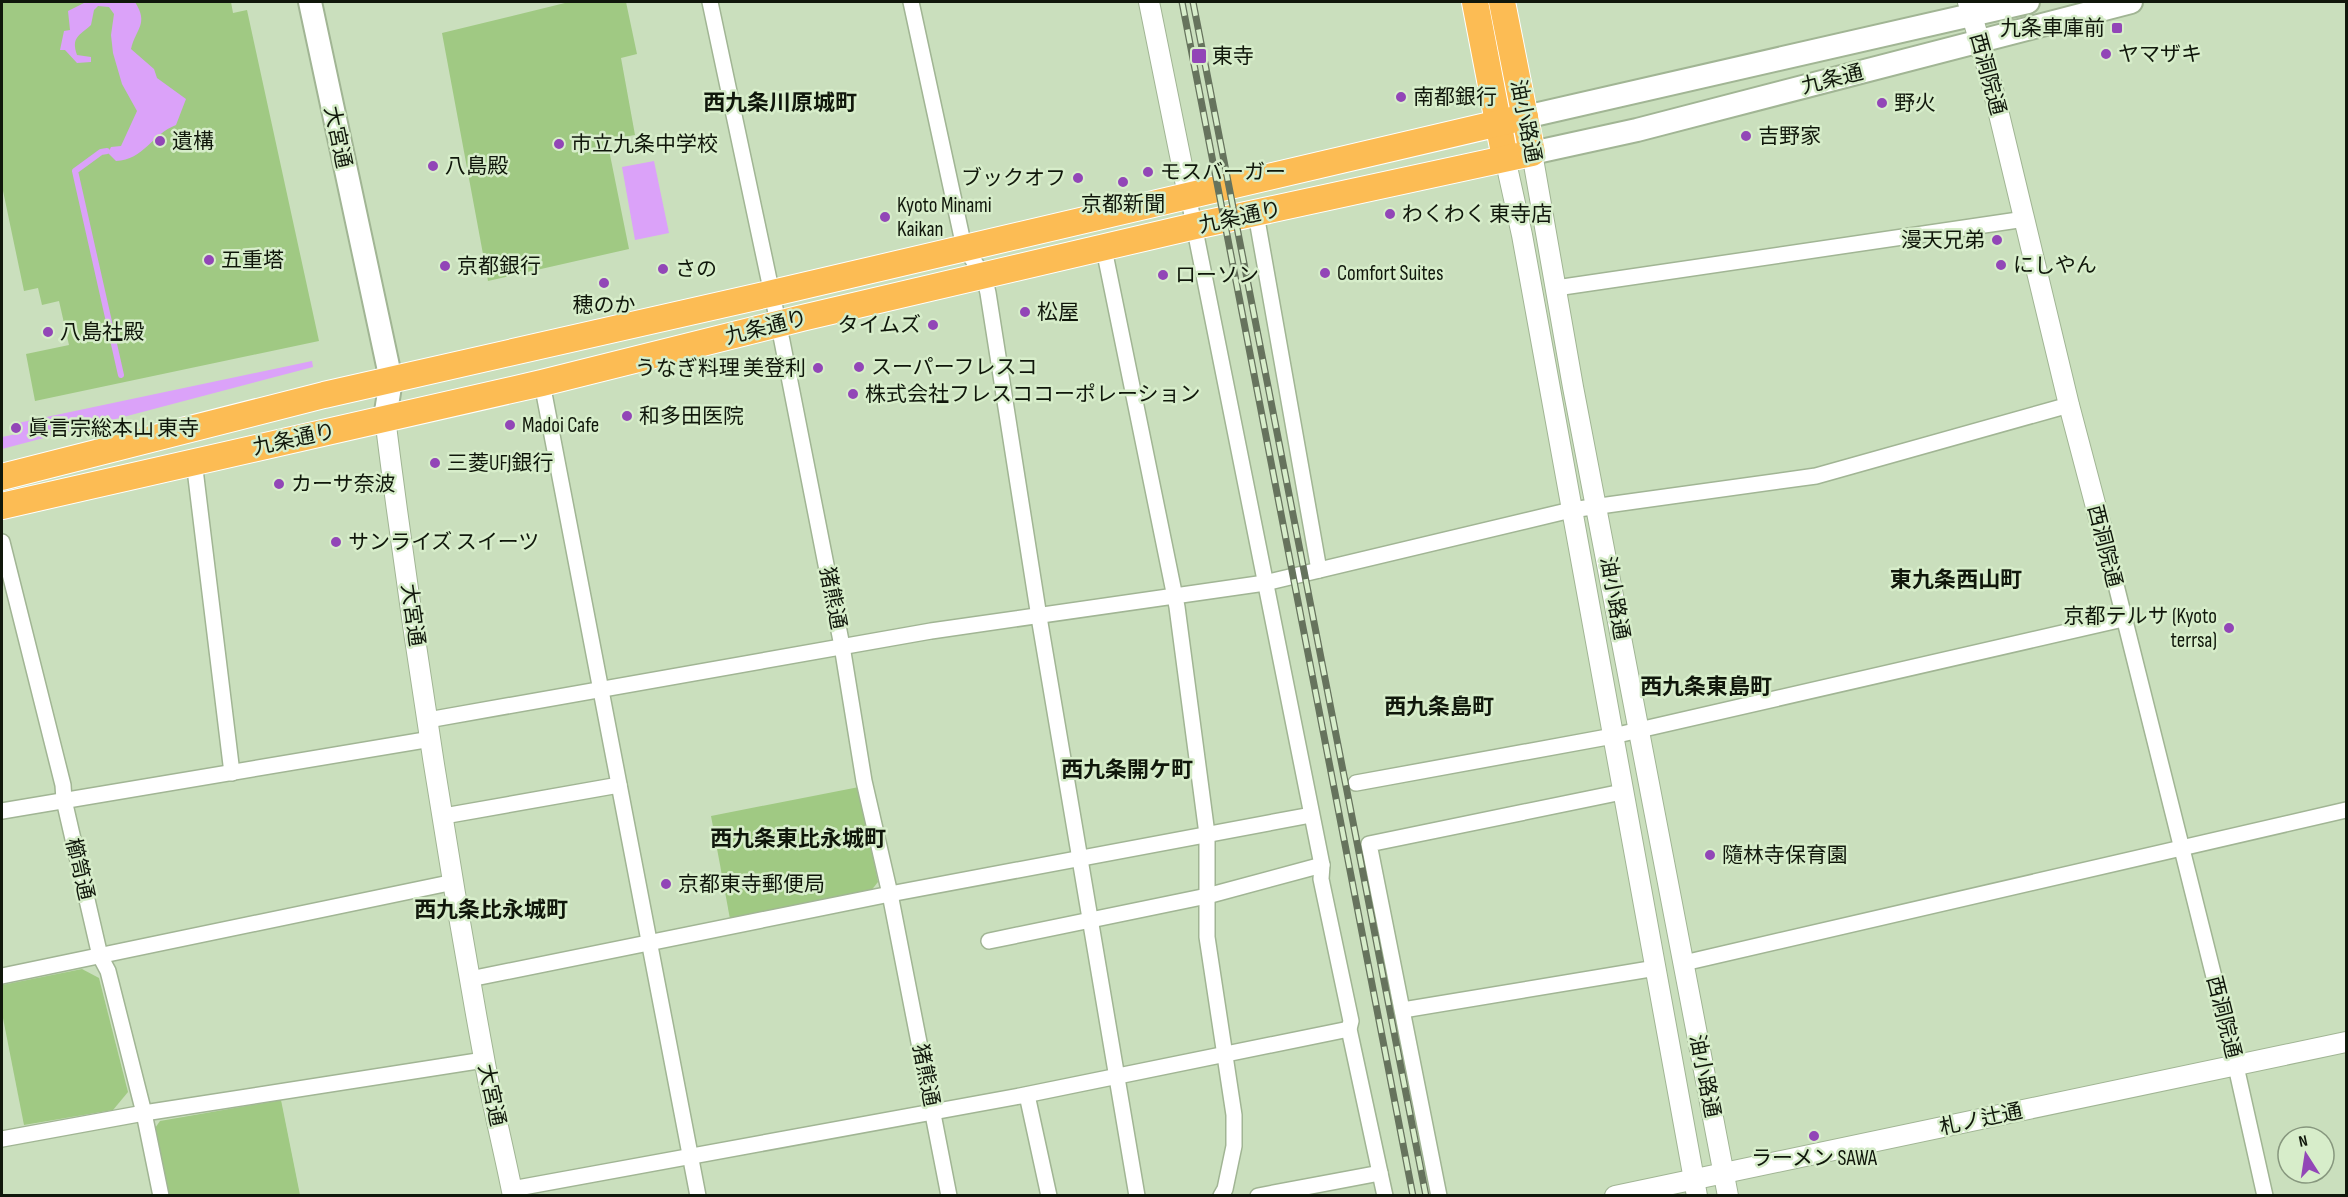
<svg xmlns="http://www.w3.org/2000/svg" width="2348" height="1197" viewBox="0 0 2348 1197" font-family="'Sofia Sans Condensed','Noto Sans JP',sans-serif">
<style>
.green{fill:#a0c983}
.water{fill:#dba2f9}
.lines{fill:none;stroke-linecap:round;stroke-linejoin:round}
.stream{stroke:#dba2f9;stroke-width:6}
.minor-casing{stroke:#a1b594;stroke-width:18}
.tertiary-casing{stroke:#a1b594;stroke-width:22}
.secondary-casing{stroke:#a1b594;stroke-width:26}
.trunk-casing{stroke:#fff;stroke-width:28}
.minor{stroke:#fff;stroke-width:15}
.tertiary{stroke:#fff;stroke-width:20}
.secondary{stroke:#fff;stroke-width:22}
.trunk{stroke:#fcbc54;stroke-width:26}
.rail-casing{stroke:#66735d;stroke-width:7}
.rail{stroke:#d7edca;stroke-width:4.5;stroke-dasharray:14;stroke-linecap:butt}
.poi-dot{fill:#9246b7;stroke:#d7edca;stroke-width:2}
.labels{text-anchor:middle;stroke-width:5;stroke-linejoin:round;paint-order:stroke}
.poi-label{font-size:21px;fill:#10170b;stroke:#d7edca;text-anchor:start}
.street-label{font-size:21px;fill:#10170b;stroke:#d7edca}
.neighbourhood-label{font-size:22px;font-weight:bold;fill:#10170b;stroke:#d7edca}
</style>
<rect width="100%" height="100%" fill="#cadfbd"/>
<!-- green -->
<g class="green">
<path d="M 2,2 L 231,2 L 233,13 L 247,10 L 319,341 L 35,401 L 26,354 L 69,345 L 59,301 L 42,305 L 38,288 L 24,291 L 2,186 Z"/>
<path d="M 569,2 L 626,2 L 637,54 L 621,58 L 635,135 L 607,140 L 629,249 L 488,281 L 442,33 Z"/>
<path d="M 859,787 L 878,882 L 870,892 L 730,919 L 711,816 Z"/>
<path d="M 82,969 L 99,978 L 128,1092 L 113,1110 L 24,1125 L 2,1013 L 2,985 Z"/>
<path d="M 281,1100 L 300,1195 L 168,1195 L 155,1128 L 160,1121 Z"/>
</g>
<!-- water -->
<g class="water">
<path d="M 86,2 L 135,2 C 149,24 136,28 131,49 L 154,69 L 157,78 L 186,99 L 176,125 C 152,134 144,160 116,161 L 108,153 L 111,147 L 121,146 L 137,111 L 122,84 L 113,53 L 111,35 L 114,14 L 109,7 L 98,6 L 94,10 L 91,25 C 79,36 71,37 77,55 L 91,57 L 91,62 L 77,63 L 65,50 L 60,50 L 64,31 L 70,30 L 68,11 Z"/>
<path d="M 654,161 L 669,233 L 635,240 L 622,167 Z"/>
<path d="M 312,361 L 313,367 L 2,449 L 2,437 L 21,433 L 18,423 Z"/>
</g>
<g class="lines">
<!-- stream -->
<path class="stream" d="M 107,151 L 101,152 L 75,171 L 121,375"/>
<defs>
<g id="minor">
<path d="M 710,2 L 782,341 L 842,646 L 864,781 L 890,894 L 949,1196"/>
<path d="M 911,2 L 964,247 L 984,276 L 988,293 L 1039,617 L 1137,1196"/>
<path d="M 1188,195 L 1322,865 L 1321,879 L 1351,1021 L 1349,1029 L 1385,1196"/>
<path d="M 1256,214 L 1319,570"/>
<path d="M 1104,249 L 1177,607 L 1207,834 L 1207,937 L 1234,1115 L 1234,1146 L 1225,1189 L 1221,1196"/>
<path d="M 1556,288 L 2025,219"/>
<path d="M 542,383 L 698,1196"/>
<path d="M 194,461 L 232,773"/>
<path d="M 2,542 L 63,785 L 64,800 L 100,956 L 108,971 L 144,1113 L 161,1196"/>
<path d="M 2106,545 L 2233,1053 L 2265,1196"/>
<path d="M 428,720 L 931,631 L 1265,583 L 1571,510 L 1816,476 L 2069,405"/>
<path d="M 1356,783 L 1613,736 L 2123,619"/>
<path d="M 2,811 L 431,739"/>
<path d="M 444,816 L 619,785"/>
<path d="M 989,941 L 1207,896 L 1322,865"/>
<path d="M 1684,963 L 2346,810"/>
<path d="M 2,976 L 454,882"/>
<path d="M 470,979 L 890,894 L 1311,815"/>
<path d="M 1403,1010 L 1656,968"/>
<path d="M 1027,1095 L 1049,1196"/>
<path d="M 2,1139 L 144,1113 L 484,1060"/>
<path d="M 512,1189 L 1020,1096 L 1349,1029"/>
<path d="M 1258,1196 L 1380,1173"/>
<path d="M 1439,1196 L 1369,844 L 1622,792"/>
</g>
<g id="tertiary">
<path d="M 1149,2 L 1188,195"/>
<path d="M 1968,2 L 1991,81 L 2069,405 L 2106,545"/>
<path d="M 1532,153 L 1573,387 L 1728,1196"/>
<path d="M 1505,158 L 1522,235 L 1697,1196"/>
<path d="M 385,418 C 412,632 445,846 484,1058 C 492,1104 504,1150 513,1196"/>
<path d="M 1615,1196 L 2346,1042"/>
</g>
<g id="secondary">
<path d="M 310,2 L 391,380 L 385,418"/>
<path d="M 1525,117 L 2028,2"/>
<path d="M 1532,153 L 1637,130 L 2131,2"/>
</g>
<g id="trunk">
<path d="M 1475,2 L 1505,158"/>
<path d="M 2,477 L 324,395 L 773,293 L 1525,117"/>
<path d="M 2,506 L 542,383 L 802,318 L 1195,226 L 1532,153 L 1502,2"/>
</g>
</defs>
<!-- minor casing -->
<use href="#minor" class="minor-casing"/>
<!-- tertiary casing -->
<use href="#tertiary" class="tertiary-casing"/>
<!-- secondary casing -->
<use href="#secondary" class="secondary-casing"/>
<!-- trunk casing -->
<use href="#trunk" class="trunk-casing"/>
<!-- minor -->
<use href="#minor" class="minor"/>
<!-- tertiary -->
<use href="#tertiary" class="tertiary"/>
<!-- secondary -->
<use href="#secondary" class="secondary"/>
<!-- trunk -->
<use href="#trunk" class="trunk"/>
<defs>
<g id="rail">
<path d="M 1182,2 L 1413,1196"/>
<path d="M 1193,2 L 1426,1196"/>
</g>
</defs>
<!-- rail casing -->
<use href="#rail" class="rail-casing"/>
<!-- rail -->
<use href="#rail" class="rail"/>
</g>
<!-- markers -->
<g class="poi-dot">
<rect x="2111" y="22" width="12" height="12" rx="3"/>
<circle cx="2106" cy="54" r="6"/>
<rect x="1191" y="48" width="16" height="16" rx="3"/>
<circle cx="1401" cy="97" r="6"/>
<circle cx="1882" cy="103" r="6"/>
<circle cx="1746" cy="136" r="6"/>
<circle cx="160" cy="141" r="6"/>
<circle cx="559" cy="144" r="6"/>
<circle cx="433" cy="166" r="6"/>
<circle cx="1148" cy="172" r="6"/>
<circle cx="1078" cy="178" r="6"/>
<circle cx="1123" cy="182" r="6"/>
<circle cx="1390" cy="214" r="6"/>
<circle cx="885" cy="217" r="6"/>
<circle cx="1997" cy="240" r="6"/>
<circle cx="209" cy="260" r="6"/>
<circle cx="2001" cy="265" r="6"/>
<circle cx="445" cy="266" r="6"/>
<circle cx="663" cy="269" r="6"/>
<circle cx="1325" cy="273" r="6"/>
<circle cx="1163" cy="275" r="6"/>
<circle cx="604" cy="283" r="6"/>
<circle cx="1025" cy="312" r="6"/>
<circle cx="933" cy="325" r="6"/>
<circle cx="48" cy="332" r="6"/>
<circle cx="859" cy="367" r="6"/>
<circle cx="818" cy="368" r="6"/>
<circle cx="853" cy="394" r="6"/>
<circle cx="627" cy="416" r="6"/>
<circle cx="510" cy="425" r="6"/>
<circle cx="16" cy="428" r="6"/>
<circle cx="435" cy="463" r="6"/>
<circle cx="279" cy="484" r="6"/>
<circle cx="336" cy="542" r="6"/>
<circle cx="2229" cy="628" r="6"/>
<circle cx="1710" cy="855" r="6"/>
<circle cx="666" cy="884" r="6"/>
<circle cx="1814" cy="1136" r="6"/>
</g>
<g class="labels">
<!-- poi labels -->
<g class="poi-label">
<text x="2105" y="35" text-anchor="end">九条車庫前</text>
<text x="2118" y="61">ヤマザキ</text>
<text x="1212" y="63">東寺</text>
<text x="1413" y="104">南都銀行</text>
<text x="1894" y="110">野火</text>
<text x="1758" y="143">吉野家</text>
<text x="172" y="148">遺構</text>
<text x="571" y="151">市立九条中学校</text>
<text x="445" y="173">八島殿</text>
<text x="1160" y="179">モスバーガー</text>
<text x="1066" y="185" text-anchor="end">ブックオフ</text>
<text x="1123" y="211" text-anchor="middle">京都新聞</text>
<text x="897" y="212">Kyoto Minami<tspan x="897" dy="24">Kaikan</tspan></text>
<text x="1402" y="221">わくわく 東寺店</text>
<text x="1985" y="247" text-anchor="end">漫天兄弟</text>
<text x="221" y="267">五重塔</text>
<text x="2013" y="272">にしやん</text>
<text x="457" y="273">京都銀行</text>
<text x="675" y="276">さの</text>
<text x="1337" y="280">Comfort Suites</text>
<text x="1175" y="282">ローソン</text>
<text x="604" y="312" text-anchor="middle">穂のか</text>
<text x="1037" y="319">松屋</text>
<text x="921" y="332" text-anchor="end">タイムズ</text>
<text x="60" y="339">八島社殿</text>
<text x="871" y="374">スーパーフレスコ</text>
<text x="806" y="375" text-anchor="end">うなぎ料理 美登利</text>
<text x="865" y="401">株式会社フレスココーポレーション</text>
<text x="639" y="423">和多田医院</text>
<text x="522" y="432">Madoi Cafe</text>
<text x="28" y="435">眞言宗総本山 東寺</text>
<text x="447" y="470">三菱UFJ銀行</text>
<text x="291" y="491">カーサ奈波</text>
<text x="348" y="549">サンライズ スイーツ</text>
<text x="2217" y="623" text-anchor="end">京都テルサ (Kyoto<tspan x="2217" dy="24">terrsa)</tspan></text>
<text x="1722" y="862">隨林寺保育園</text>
<text x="678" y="891">京都東寺郵便局</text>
<text x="1814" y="1165" text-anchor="middle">ラーメン SAWA</text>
</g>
<!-- street labels -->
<g class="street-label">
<text transform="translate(1988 74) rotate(75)" y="7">西洞院通</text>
<text transform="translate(1832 79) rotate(-14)" y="7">九条通</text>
<text transform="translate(1526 121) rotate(79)" y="7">油小路通</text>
<text transform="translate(338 137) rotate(78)" y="7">大宮通</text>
<text transform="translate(1240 217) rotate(-12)" y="7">九条通り</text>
<text transform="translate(766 327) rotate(-14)" y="7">九条通り</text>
<text transform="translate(294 439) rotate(-12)" y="7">九条通り</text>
<text transform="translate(2105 546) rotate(76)" y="7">西洞院通</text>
<text transform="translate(833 598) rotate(79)" y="7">猪熊通</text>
<text transform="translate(1615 598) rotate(80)" y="7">油小路通</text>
<text transform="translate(413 615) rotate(82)" y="7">大宮通</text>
<text transform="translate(80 869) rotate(77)" y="7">櫛笥通</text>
<text transform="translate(2224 1017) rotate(76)" y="7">西洞院通</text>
<text transform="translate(926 1075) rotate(79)" y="7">猪熊通</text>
<text transform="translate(1705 1076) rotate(79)" y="7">油小路通</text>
<text transform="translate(492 1095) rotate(78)" y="7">大宮通</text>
<text transform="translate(1981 1119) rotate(-12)" y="7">札ノ辻通</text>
</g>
<!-- neighbourhood labels -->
<g class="neighbourhood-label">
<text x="780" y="110">西九条川原城町</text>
<text x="1956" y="587">東九条西山町</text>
<text x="1706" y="694">西九条東島町</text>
<text x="1439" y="714">西九条島町</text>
<text x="1127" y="777">西九条開ケ町</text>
<text x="798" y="846">西九条東比永城町</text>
<text x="491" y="917">西九条比永城町</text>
</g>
</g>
<!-- border -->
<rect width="2348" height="1197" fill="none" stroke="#10170b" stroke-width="6"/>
<!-- north arrow -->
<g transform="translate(2306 1155) rotate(348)"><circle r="28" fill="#d7edca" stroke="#87977e" stroke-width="1.5"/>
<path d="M0-4.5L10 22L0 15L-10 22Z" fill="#9246b7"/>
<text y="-9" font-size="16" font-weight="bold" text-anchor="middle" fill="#10170b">N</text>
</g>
</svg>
